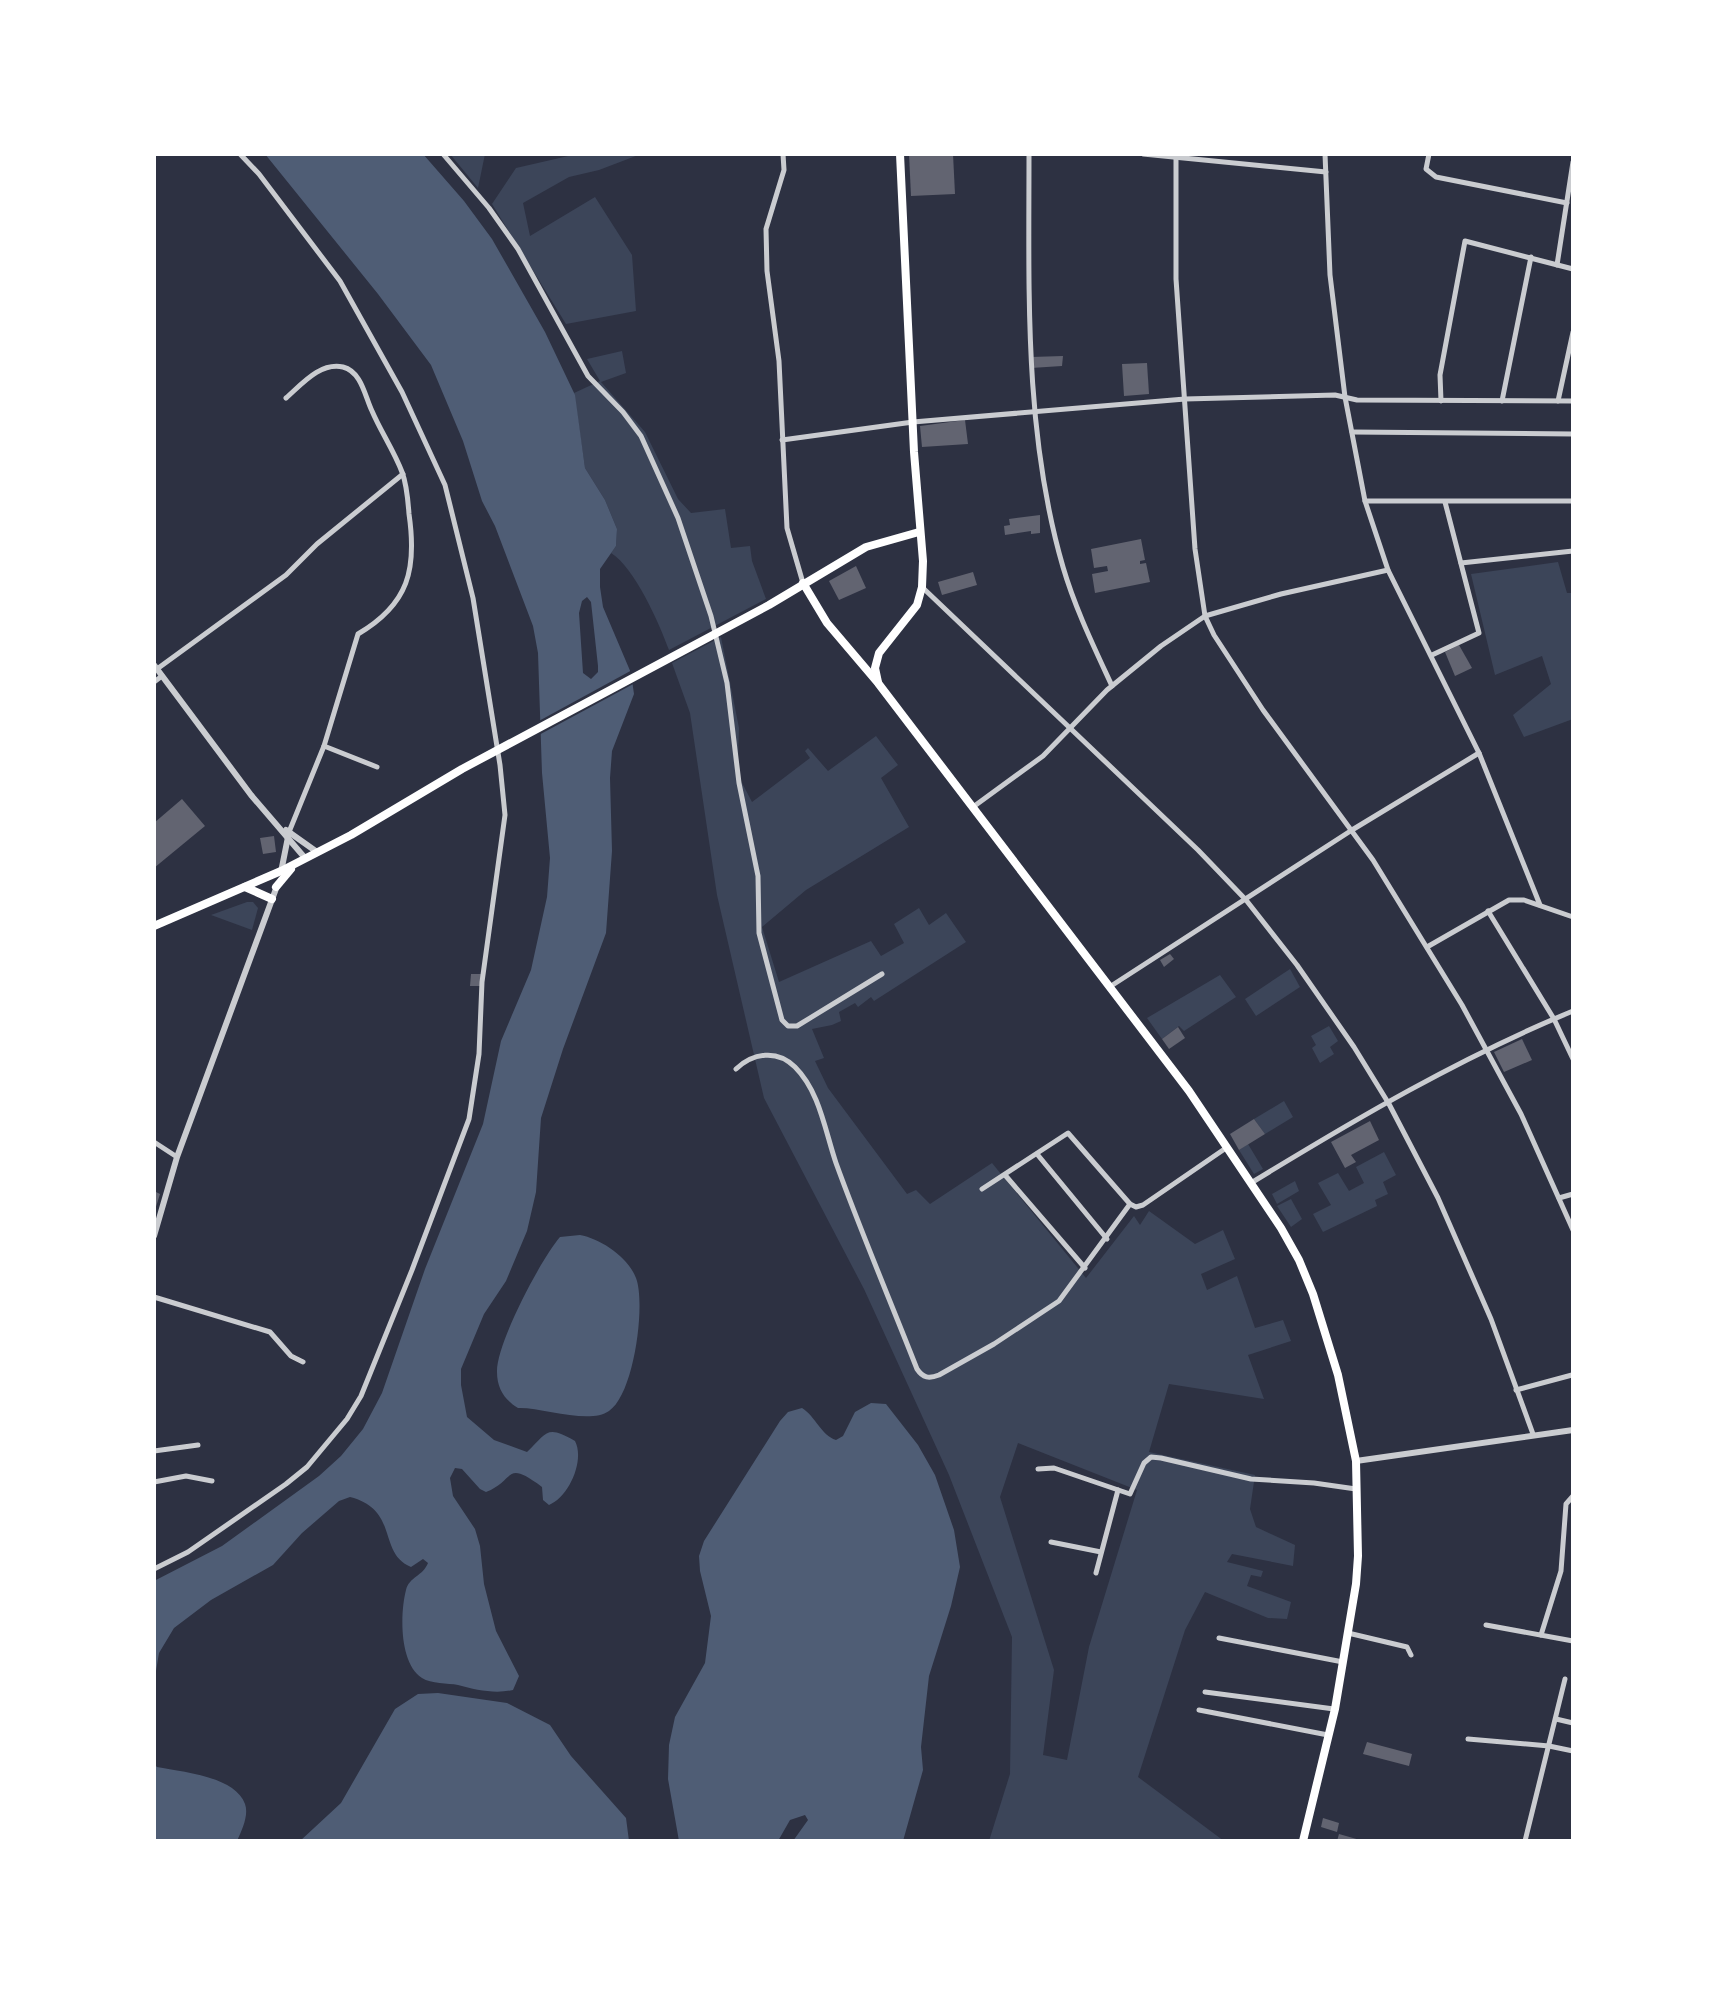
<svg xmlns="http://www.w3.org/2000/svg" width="1727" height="1995" viewBox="0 0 1727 1995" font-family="Literata,serif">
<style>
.green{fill:#3c4559;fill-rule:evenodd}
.water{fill:#4f5d75;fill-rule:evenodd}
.pier{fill:#2d3142}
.building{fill:#626471}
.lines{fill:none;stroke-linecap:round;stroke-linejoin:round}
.minor{stroke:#caccd0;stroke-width:5}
.tertiary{stroke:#caccd0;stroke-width:6}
.primary{stroke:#fff;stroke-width:8}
</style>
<rect width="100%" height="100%" fill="#2d3142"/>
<!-- green -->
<g class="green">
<path d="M 450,154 L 485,154 L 478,188 Z"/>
<path d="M 577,154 L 641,154 L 599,170 L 569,177 L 523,203 L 530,236 L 595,197 L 632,255 L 636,311 L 566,324 L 492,204 L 516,168 Z"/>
<path d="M 622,351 L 626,373 L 601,382 L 645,432 L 678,499 L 691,513 L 725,509 L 731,548 L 750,546 L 752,561 L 766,599 L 669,650 C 659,623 635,568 611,553 L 616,546 L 617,529 L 605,500 L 585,468 L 574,393 L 600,381 L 587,359 Z"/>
<path d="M 1558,562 L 1567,593 L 1573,593 L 1573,719 L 1524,737 L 1513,715 L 1551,684 L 1542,656 L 1495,675 L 1471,574 Z"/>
<path d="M 721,637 L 739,728 L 738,760 L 741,781 L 752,802 L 810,758 L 805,751 L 808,748 L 828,771 L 876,736 L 898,765 L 881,778 L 909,827 L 806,890 L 762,927 L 779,982 L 871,941 L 881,956 L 904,943 L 894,924 L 919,908 L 929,925 L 946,913 L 966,942 L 874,1001 L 871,997 L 858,1007 L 855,1003 L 839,1012 L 841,1021 L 832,1025 L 812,1029 L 824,1058 L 815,1061 L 828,1088 L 907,1194 L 916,1190 L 930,1204 L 992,1163 L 1086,1278 L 1134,1216 L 1140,1225 L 1149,1211 L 1195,1244 L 1223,1230 L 1235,1259 L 1201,1274 L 1207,1290 L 1237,1276 L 1255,1328 L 1283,1320 L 1291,1341 L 1248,1355 L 1264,1399 L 1169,1384 L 1149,1452 L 1255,1475 L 1250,1509 L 1256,1527 L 1295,1545 L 1293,1566 L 1232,1554 L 1227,1562 L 1263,1571 L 1261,1577 L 1251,1575 L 1247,1586 L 1291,1602 L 1287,1619 L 1268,1618 L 1205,1592 L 1185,1630 L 1138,1777 L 1224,1841 L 989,1841 L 1010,1774 L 1012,1637 L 949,1475 L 864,1289 L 764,1098 L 717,895 L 690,713 L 672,663 ZM 1018,1443 L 1137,1490 L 1089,1647 L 1067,1760 L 1043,1755 L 1054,1670 L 1000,1497 Z"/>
<path d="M 247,902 L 253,902 L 258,908 L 252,930 L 211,915 Z"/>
<path d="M 1290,969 L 1300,987 L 1256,1016 L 1245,999 Z"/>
<path d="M 1220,975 L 1236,997 L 1184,1031 L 1179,1026 L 1162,1039 L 1147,1018 Z"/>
<path d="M 1329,1026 L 1338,1041 L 1330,1047 L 1334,1054 L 1320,1063 L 1312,1048 L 1316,1045 L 1311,1036 Z"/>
<path d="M 1284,1101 L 1293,1117 L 1265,1134 L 1254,1119 Z"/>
<path d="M 1248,1144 L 1263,1169 L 1254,1174 L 1239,1150 Z"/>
<path d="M 1384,1152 L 1396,1175 L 1383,1182 L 1388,1194 L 1375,1200 L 1377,1206 L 1323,1232 L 1313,1214 L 1331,1205 L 1318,1183 L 1338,1173 L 1349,1191 L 1364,1183 L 1356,1167 Z"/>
<path d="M 1295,1181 L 1299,1191 L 1277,1204 L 1272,1194 Z"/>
<path d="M 1291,1199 L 1302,1219 L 1291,1227 L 1277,1206 Z"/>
</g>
<!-- water -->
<g class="water">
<path d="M 265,154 L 423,154 L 464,201 L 492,239 L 545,332 L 575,395 L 585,468 L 605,500 L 617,529 L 616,546 L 600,569 L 600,587 L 603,607 L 631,673 L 634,694 L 612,751 L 610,778 L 612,851 L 606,933 L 563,1049 L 541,1118 L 536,1192 L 527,1231 L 506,1281 L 484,1314 L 461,1369 L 461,1385 L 467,1417 L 494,1440 L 527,1452 C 547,1433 546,1424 575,1441 C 585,1460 569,1497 549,1505 L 543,1500 L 542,1487 C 504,1459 516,1480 486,1492 L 480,1489 L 462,1469 L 455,1468 L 450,1478 L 453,1496 L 475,1529 L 480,1546 L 484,1584 L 496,1631 L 519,1676 L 513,1690 C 495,1694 476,1690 458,1685 C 448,1683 431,1684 422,1678 C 399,1663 400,1613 406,1590 C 409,1577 423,1576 428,1563 L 423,1559 L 411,1567 C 377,1553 400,1510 350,1497 L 339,1501 L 302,1533 L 273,1565 L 211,1600 L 174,1628 L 159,1653 L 154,1683 L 154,1581 L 222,1546 L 319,1476 L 341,1456 L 363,1429 L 382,1393 L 425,1269 L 483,1124 L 501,1041 L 531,970 L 547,897 L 550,858 L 542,773 L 538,653 L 533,626 L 495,526 L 482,501 L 463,441 L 431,365 L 378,294 ZM 587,597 L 591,602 L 598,666 L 598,672 L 591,679 L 583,673 L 579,613 L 582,601 Z"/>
<path d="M 580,1235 C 601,1239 628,1257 636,1278 C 646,1304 634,1395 609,1411 C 589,1425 542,1407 518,1408 C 505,1400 497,1389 497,1372 C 496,1344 541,1259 560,1237 Z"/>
<path d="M 871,1403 L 886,1404 L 918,1445 L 935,1475 L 954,1530 L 960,1567 L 951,1606 L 929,1676 L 921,1747 L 923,1770 L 903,1841 L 793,1841 L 808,1820 L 805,1815 L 790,1820 L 778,1841 L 679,1841 L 668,1779 L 669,1745 L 675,1717 L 705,1663 L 711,1616 L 700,1571 L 699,1556 L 704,1541 L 780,1421 L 788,1412 L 802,1408 C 816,1417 821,1435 836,1440 L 843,1436 L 855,1412 Z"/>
<path d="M 438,1693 L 507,1703 L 550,1725 L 571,1756 L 626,1818 L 629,1841 L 300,1841 L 341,1803 L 395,1709 L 418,1694 Z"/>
<path d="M 154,1764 L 157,1767 C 182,1772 235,1776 245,1804 C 249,1815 242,1830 237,1841 L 154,1841 Z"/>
</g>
<!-- pier -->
<path class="pier" d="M 634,669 L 637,682 L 537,736 L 537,722 Z"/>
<!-- building -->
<g class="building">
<path d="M 909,154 L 953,154 L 955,194 L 911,196 Z"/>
<path d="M 1063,356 L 1062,366 L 1031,368 L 1031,357 Z"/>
<path d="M 1147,363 L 1149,394 L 1124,396 L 1122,364 Z"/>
<path d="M 965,420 L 968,444 L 922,447 L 920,426 Z"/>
<path d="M 1040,515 L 1040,533 L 1031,534 L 1031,531 L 1005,535 L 1004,526 L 1010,525 L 1009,519 Z"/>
<path d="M 1141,539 L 1145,560 L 1140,561 L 1140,564 L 1146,563 L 1150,582 L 1095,593 L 1092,574 L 1108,571 L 1107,566 L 1094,568 L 1091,549 Z"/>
<path d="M 856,566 L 866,588 L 839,600 L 829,581 Z"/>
<path d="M 973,572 L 977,585 L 942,595 L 938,582 Z"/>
<path d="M 1459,645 L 1472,668 L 1455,676 L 1445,652 Z"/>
<path d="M 182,799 L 205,826 L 154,868 L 154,823 Z"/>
<path d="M 274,836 L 276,852 L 263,854 L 260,838 Z"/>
<path d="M 1170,954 L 1174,959 L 1164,967 L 1160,960 Z"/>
<path d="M 471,974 L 482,974 L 481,986 L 470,986 Z"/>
<path d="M 1178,1027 L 1185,1038 L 1169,1049 L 1162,1039 Z"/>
<path d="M 1522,1039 L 1532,1060 L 1504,1072 L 1494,1052 Z"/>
<path d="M 1254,1119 L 1265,1134 L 1239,1150 L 1230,1134 Z"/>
<path d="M 1370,1121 L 1379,1140 L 1351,1155 L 1356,1162 L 1345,1168 L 1331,1142 Z"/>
<path d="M 154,1191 L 160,1194 L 154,1213 Z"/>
<path d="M 1367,1742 L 1412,1754 L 1409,1766 L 1363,1754 Z"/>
<path d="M 1323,1818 L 1339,1823 L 1337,1832 L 1321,1827 Z"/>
<path d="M 1339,1834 L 1360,1840 L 1360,1841 L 1337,1841 Z"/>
</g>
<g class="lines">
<!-- minor -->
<g class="minor">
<path d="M 443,154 L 489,208 L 518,249 L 588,376 L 623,412 L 641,436 L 678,518 L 711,616 L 727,683 L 739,783 L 758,876 L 759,933 L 782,1020 L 788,1026 L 797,1026 L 882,974"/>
<path d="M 783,154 L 784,170 L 766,229 L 767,271 L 779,361 L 787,528 L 803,583"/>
<path d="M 1029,154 C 1029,292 1024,433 1063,567 C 1075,608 1094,647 1112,686"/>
<path d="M 1143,154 L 1326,172"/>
<path d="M 1176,154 L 1176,279 L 1195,549 L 1205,616 L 1214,635 L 1263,710 L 1373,860 L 1462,1005 L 1521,1114 L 1573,1230"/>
<path d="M 1325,154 L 1330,275 L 1345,397 L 1365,501 L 1388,570 L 1479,753 L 1540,905"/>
<path d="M 1429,154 L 1426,169 L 1436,177 L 1567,203"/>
<path d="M 1557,265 L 1573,162"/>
<path d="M 286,398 C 302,384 320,362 343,367 C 362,372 365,397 372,411 C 381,432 394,451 402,472 C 407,485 408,500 409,514 C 417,569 409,604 358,634 L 324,746 L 289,832"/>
<path d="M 1441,401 L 1440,375 L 1465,241 L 1573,269"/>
<path d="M 1502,401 L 1531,257"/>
<path d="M 1558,401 L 1573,332"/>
<path d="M 1352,432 L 1573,434"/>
<path d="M 782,440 L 913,422 L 1185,399 L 1335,395 L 1357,400 L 1573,401"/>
<path d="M 1365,501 L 1573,501"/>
<path d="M 1461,563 L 1573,551"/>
<path d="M 923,588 L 1198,850 L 1246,900 L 1297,965 L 1354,1047 L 1389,1104 L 1438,1198 L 1491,1319 L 1533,1434"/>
<path d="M 1432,655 L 1479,633 L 1445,502"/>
<path d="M 157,669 L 286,575 L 317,544 L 403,474"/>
<path d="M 154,682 L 162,676"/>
<path d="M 324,746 L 377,767"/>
<path d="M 973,807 L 1043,756 L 1107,690 L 1161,646 L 1205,616 L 1281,594 L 1388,570"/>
<path d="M 1488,911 L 1554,1019 L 1573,1059"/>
<path d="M 1427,947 L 1509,900 L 1524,900 L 1573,917"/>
<path d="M 1111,986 L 1352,830 L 1479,753"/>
<path d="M 736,1069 C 753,1053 777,1049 795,1067 C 820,1092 825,1131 836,1163 C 861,1232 890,1300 917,1369 C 923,1378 929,1379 939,1375 L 994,1344 L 1059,1301 L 1130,1204"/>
<path d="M 154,1142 L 177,1157"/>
<path d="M 1037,1154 L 1107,1239"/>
<path d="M 1005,1175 L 1085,1268"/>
<path d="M 1251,1183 C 1354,1120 1461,1057 1573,1011"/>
<path d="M 982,1189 L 1068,1133 L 1130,1204 L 1136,1207 L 1143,1205 L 1226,1148"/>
<path d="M 1559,1198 L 1573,1194"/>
<path d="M 154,1297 L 270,1332 L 291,1356 L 303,1362"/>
<path d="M 1516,1390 L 1572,1375"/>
<path d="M 154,1451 L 198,1445"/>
<path d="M 1038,1469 L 1054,1468 L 1130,1494 L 1144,1463 L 1151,1457 L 1161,1458 L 1251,1479 L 1314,1483 L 1356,1489"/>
<path d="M 154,1482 L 186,1476 L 212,1481"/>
<path d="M 1051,1542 L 1101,1552"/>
<path d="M 154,1569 L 188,1552 L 286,1484 L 307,1467 L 347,1419 L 361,1396 L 412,1270 L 469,1119 L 479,1054 L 482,982 L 505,815 L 500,765 L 473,598 L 445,485 L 402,392 L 340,281 L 259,174 L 240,154"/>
<path d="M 1096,1573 L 1118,1490"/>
<path d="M 1486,1625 L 1573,1641"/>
<path d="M 1348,1633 L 1407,1647 L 1411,1655"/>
<path d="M 1541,1635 L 1561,1571 L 1566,1504 L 1573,1496"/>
<path d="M 1219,1638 L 1343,1662"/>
<path d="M 1205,1692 L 1334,1709"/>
<path d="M 1199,1710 L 1328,1735"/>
<path d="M 1556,1719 L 1573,1723"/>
<path d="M 1468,1739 L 1549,1746 L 1573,1751"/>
<path d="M 1525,1841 L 1565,1679"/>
</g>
<!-- tertiary -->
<g class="tertiary">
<path d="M 154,665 L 251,795 L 305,858"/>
<path d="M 286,830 L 317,852"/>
<path d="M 281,872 L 289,832"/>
<path d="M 154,1236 L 177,1157 L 277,886"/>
<path d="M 1356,1461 L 1573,1430"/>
</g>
<!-- primary -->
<g class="primary">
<path d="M 803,583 L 827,623 L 878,683 L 1189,1091 L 1281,1228 L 1299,1260 L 1313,1294 L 1338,1375 L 1356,1461 L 1358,1556 L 1356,1584 L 1335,1709 L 1303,1841"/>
<path d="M 878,682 L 875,668 L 879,653 L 917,605 L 922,587 L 923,561 L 914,452 L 900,154"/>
<path d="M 245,887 L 272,899"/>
<path d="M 276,887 L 291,869"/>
<path d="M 154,926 L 281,871 L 351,835 L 462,769 L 769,605 L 866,547 L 919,532"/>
</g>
</g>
<!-- border -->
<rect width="1727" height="1995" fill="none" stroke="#ffffff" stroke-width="312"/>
</svg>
